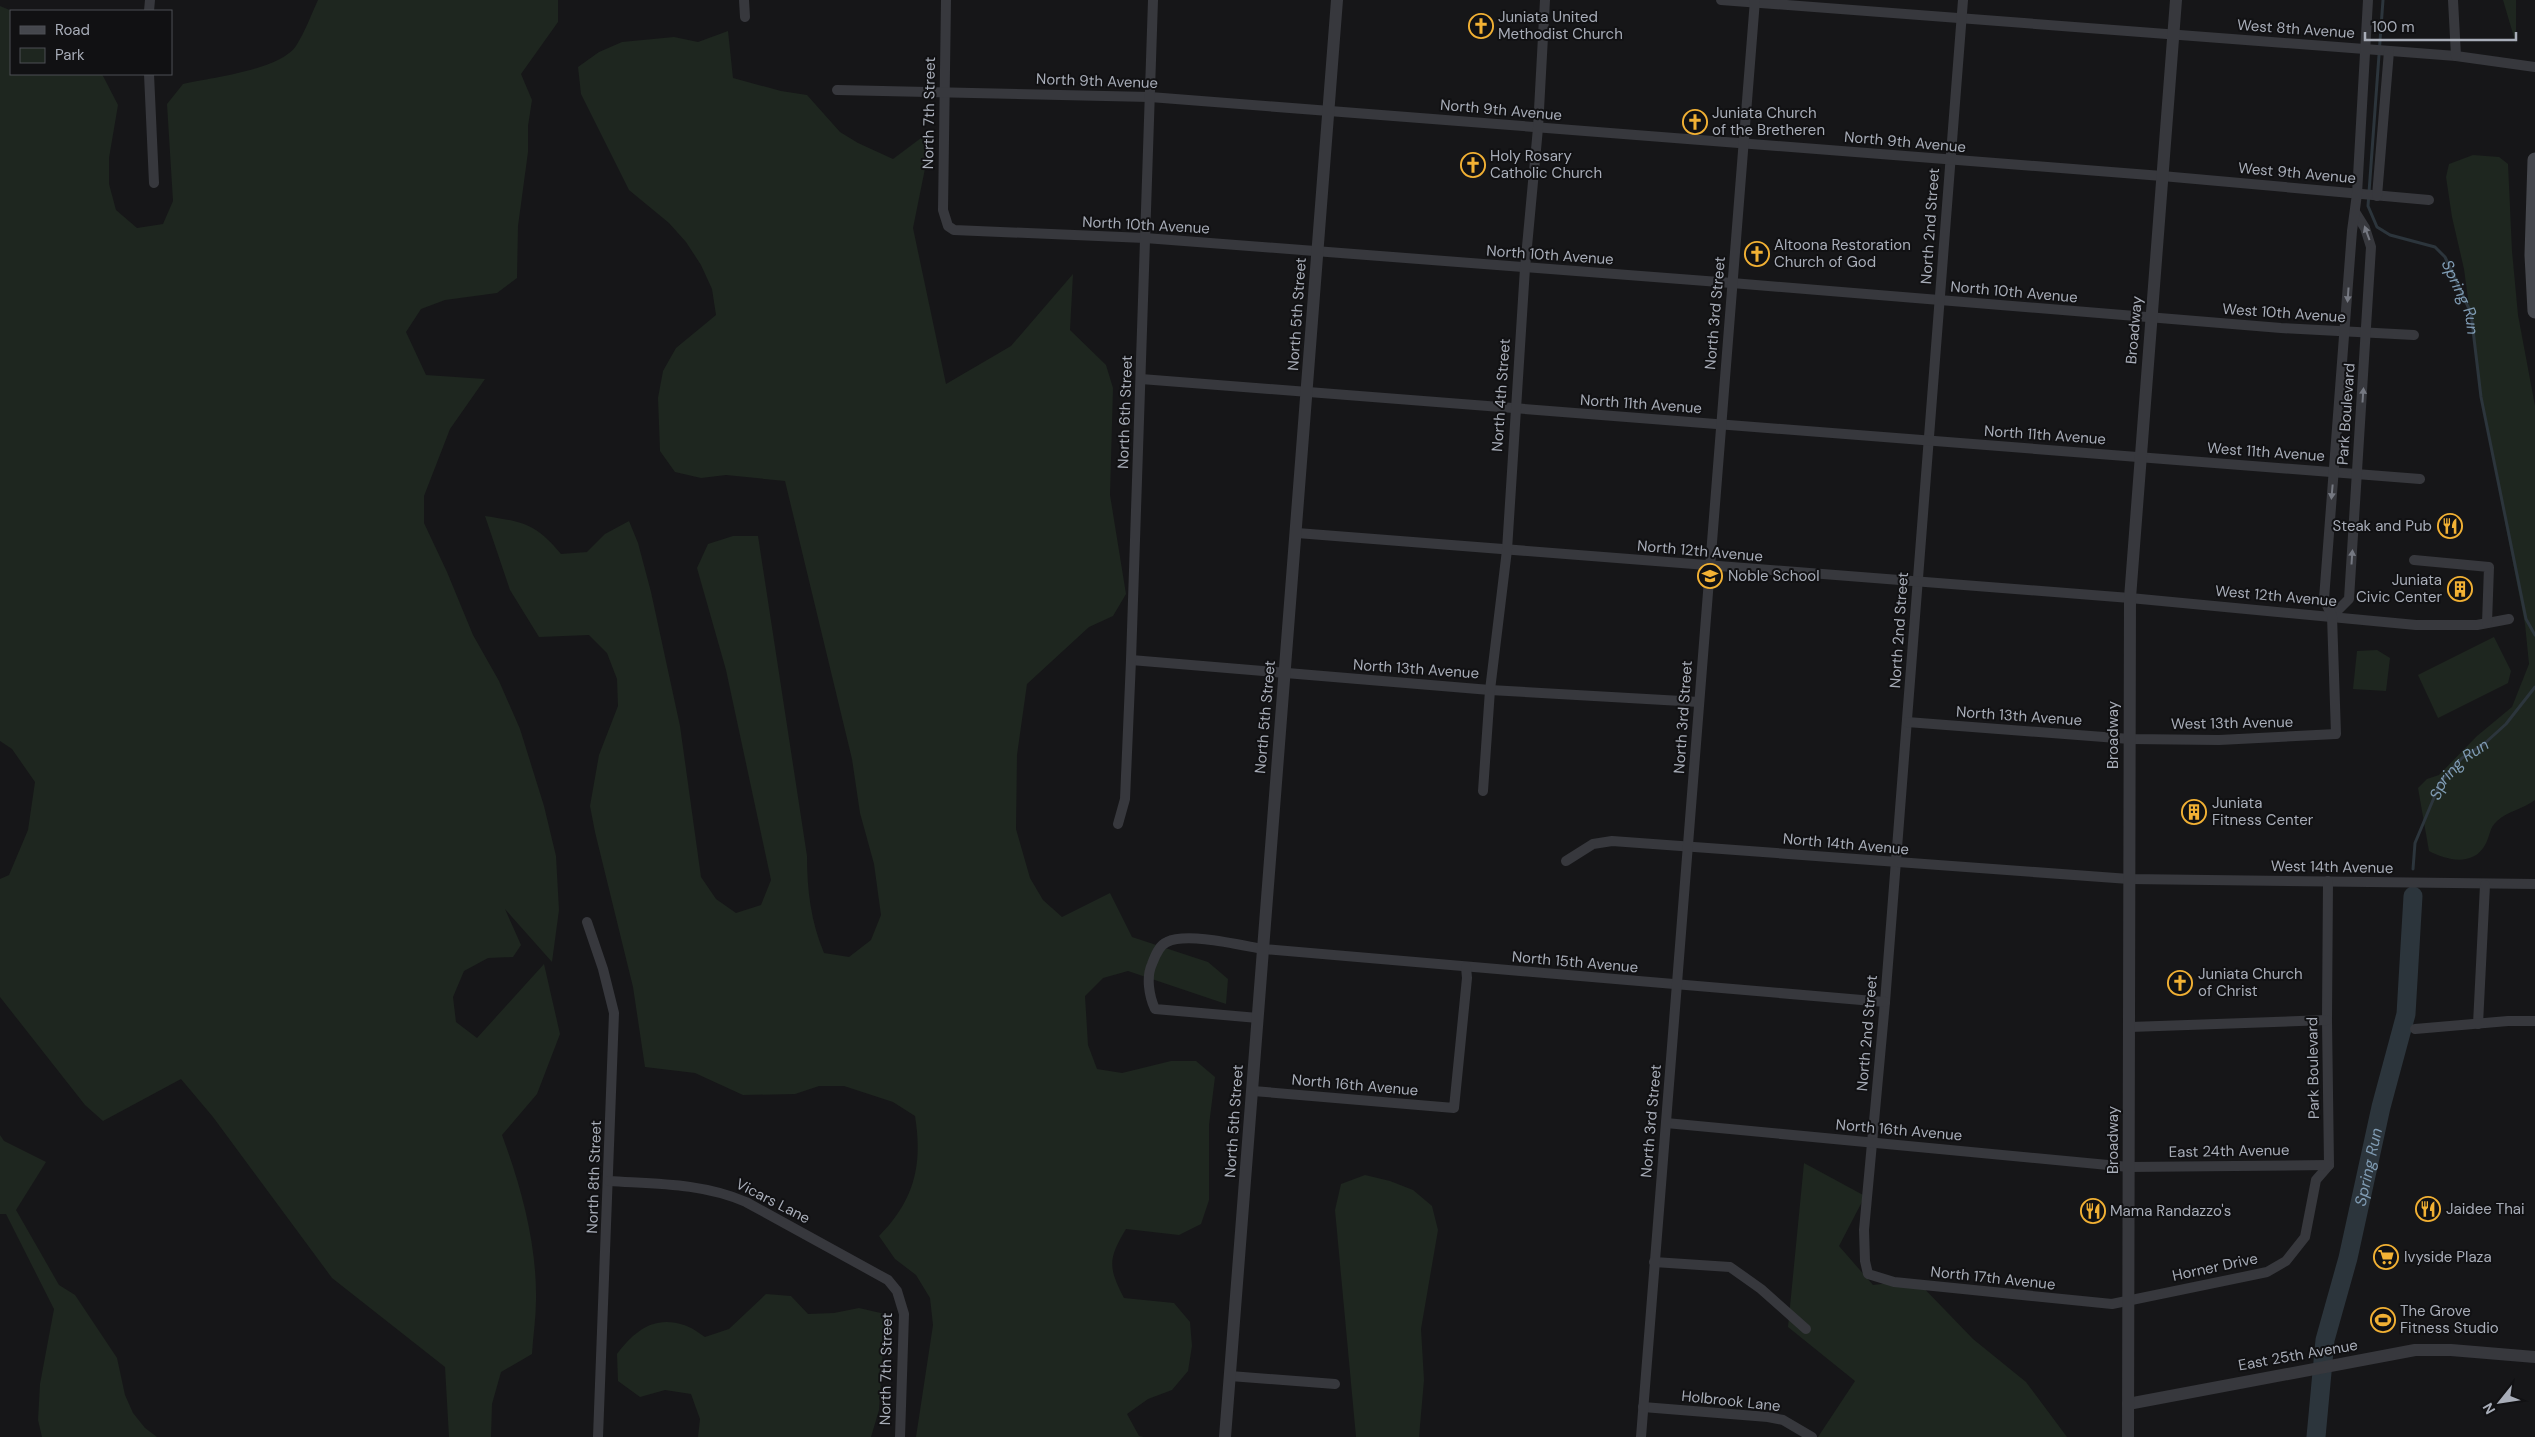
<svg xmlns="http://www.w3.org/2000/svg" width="2535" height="1437" viewBox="0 0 2535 1437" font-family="'DM Sans',sans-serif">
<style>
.green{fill:#1e261f}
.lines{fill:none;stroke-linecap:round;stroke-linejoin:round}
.stream{stroke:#2c353c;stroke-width:3}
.river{stroke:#2c353c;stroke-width:19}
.minor{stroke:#37383d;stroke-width:10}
.tertiary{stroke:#37383d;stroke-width:12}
.secondary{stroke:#45474d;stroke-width:15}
.oneway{fill:#757881}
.labels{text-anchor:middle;stroke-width:4;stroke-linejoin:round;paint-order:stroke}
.poi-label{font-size:15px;fill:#a8adb8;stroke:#111113;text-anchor:start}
.street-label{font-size:15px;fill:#a8adb8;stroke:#111113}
.water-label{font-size:16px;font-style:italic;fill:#7f9bb3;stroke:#111113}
</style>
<rect width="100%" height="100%" fill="#161618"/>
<!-- green -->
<g class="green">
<path d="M 318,0 L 558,0 L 558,22 L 521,74 L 532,100 L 528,126 L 528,152 L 518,226 L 517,278 L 497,293 L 445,300 L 421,309 L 406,332 L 426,375 L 485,379 L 450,429 L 424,496 L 424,523 L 447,572 L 473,635 L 499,681 L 520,729 L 544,806 L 556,856 L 559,910 L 552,962 L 505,909 L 521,945 L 513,957 L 488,958 L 464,971 L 453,997 L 456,1022 L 477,1038 L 544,964 L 560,1034 L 537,1094 L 502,1135 C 521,1186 537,1244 536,1300 C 536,1318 533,1336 532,1354 L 501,1372 L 492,1404 L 491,1437 L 449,1437 L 445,1367 L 332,1278 L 213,1117 L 181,1079 L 103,1121 L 85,1105 L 0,997 L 0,879 L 9,875 L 28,830 L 35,782 L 12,749 L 0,741 L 0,6 L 12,11 L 11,74 L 102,74 L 118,105 L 109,158 L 109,184 L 116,210 L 137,228 L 163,224 L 173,201 L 167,104 L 183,84 C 210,78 280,70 296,46 C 305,32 311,15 318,0 Z"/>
<path d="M 2503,0 L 2516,0 L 2516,44 Z"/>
<path d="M 728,31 L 733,78 L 781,91 L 807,95 L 840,132 L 858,143 L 893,159 L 933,129 L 913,228 L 946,384 L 1011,346 L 1073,274 L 1070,330 L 1106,365 L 1113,388 L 1110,495 L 1126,594 L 1113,616 L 1089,627 L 1027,684 L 1017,755 L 1016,829 L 1030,878 L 1043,900 L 1062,917 L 1110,893 L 1132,937 L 1208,962 L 1228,979 L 1226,1004 L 1128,971 L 1103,978 L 1085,996 L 1088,1045 L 1097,1069 L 1122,1073 L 1171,1061 L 1196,1061 L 1215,1077 L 1209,1125 L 1209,1200 L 1201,1224 L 1179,1235 L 1126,1229 C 1108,1259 1108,1267 1124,1298 L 1174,1303 L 1190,1322 L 1192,1346 L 1188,1371 L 1172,1390 L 1148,1399 L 1127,1414 L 1139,1436 L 1144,1437 L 916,1437 L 933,1325 L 930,1298 L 916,1275 L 895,1259 L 879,1236 C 914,1200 923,1166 915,1116 L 893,1102 L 844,1086 L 819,1086 L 795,1094 L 743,1095 L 695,1073 L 645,1067 L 633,987 L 595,832 L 590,806 L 599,755 L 618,706 L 617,679 L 607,653 L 589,635 L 539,637 L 510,590 L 485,516 C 523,522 535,523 561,554 L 587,552 L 605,534 L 629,521 L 638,543 L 651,592 L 680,726 L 701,877 L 716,899 L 736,913 L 761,905 L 771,880 L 726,670 L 697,568 L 708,544 L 733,536 L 758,536 L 807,856 C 807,890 811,922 824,953 L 849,957 L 871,940 L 881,915 L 874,864 L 860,813 L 852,759 L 785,481 L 726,475 L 701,478 L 675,472 L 660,451 L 658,398 L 663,371 L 676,348 L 716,315 L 712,289 L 701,265 L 686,242 L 669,223 L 629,190 L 581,94 L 578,67 L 599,52 L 622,42 L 674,37 L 698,42 Z"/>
<path d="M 2473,155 L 2499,157 L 2508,164 L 2512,251 L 2518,315 L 2535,406 L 2535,800 C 2523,809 2508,811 2497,821 C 2489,828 2490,837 2485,845 C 2473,867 2446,860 2429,851 L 2418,788 L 2427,779 L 2439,775 L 2477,736 L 2512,707 L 2529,664 L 2525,624 L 2483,410 L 2464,269 L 2452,217 L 2446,177 L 2449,164 Z"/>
<path d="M 2494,637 L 2511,671 L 2508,683 L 2438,718 L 2418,675 Z"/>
<path d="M 2377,650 L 2390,658 L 2386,691 L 2353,689 L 2357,651 Z"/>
<path d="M 0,1135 L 4,1141 L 46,1162 L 16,1210 L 59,1285 L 75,1295 L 117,1358 L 125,1395 L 133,1413 L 145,1428 L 157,1437 L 42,1437 L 38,1420 L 40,1384 L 54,1309 L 6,1214 L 0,1214 Z"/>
<path d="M 1804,1163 L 1865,1196 L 1839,1246 L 1873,1285 L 1916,1280 L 1973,1339 L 2026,1382 L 2067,1437 L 1818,1437 L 1855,1381 L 1788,1327 Z"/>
<path d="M 1365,1175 L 1390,1181 L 1413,1190 L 1432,1206 L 1438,1230 L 1421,1329 L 1424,1380 L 1419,1437 L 1356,1437 L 1335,1210 L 1341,1184 Z"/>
<path d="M 766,1294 L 791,1296 L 808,1314 L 834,1313 L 859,1308 L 885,1314 L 879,1410 L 871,1437 L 698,1437 L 700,1419 L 691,1394 L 665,1390 L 640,1397 L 618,1381 L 617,1354 C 634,1332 653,1315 684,1325 C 691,1327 699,1333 705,1337 L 729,1329 Z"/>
</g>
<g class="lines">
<!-- stream -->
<g class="stream">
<path id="s1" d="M 2383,0 L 2368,206 L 2377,227 L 2390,235 L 2435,247 L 2445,257 L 2471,313 L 2481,397 L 2526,619 L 2535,635"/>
<path id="s2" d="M 2413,869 L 2415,843 L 2441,781 L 2462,758 L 2484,744 L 2506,724 L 2535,687"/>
</g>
<!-- river -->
<path class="river" id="s3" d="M 2316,1437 L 2325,1340 L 2348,1258 L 2381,1107 L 2406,1014 L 2413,896"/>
<!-- minor -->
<g class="minor">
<path d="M 744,0 L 745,17"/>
<path d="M 946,0 L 943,210 L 948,226 L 954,230 L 1145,238 L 1732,283 L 2281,328 L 2414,335"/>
<path d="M 1721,0 L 2456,56 L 2535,67"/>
<path d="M 1963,0 L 1885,1002 L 1864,1230 L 1865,1261 L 1868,1274 L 1894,1282 L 2112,1304 L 2267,1272 L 2286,1261 L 2305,1237 L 2316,1180 L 2329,1165"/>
<path d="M 2453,0 L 2456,56"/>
<path d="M 149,11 L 150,0"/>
<path d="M 149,74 L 154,183"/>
<path d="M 837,90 L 1150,97 L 2162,176 L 2429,200"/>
<path d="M 2377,196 L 2389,51"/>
<path d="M 1141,379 L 2420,479"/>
<path d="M 1297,533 L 2130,598 L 2416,625 L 2477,625 L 2509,619"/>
<path d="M 2414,560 L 2489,567 L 2487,623"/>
<path d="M 2332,616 L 2349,599 L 2371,247 L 2365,228 L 2355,212"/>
<path d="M 1131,660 L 1490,690 L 1699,702"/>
<path d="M 1907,722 L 2130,739 L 2219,740 L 2336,734 L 2332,616 L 2324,599 L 2352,231 L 2357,194 L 2368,0"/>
<path d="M 1483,791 L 1490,690 L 1507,550 L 1525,268 L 1538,128 L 1545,0"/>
<path d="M 1118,824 L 1125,799 L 1131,660 L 1153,0"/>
<path d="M 1566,861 L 1593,844 L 1612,841 L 2129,879 L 2535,884"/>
<path d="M 2328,881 L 2327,1020 L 2329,1165"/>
<path d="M 587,922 L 603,969 L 614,1013 L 598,1437"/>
<path d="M 1258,1018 L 1155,1009 C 1149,996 1146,977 1152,964 C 1155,956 1159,945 1167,942 C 1187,932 1240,945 1263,949 L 1885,1002"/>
<path d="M 2478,1024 L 2485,885"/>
<path d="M 2130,1027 L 2327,1020"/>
<path d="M 2415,1029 L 2508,1021 L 2535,1021"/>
<path d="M 1253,1091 L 1454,1108 L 1467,978 L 1466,967"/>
<path d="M 1666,1123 L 2129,1167 L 2329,1165"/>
<path d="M 609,1181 C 656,1184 702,1183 746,1202 L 888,1280 L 897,1291 L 904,1314 L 900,1437"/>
<path d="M 1654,1262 L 1730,1267 L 1761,1289 L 1806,1329"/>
<path d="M 1230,1376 L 1335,1384"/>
<path d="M 1643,1407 L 1768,1417 L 1783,1420 L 1812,1437"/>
<path d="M 1641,1437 L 1755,0"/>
</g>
<!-- tertiary -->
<g class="tertiary">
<path d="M 2128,1404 L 2415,1350 L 2451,1350 L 2535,1357"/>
<path d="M 1225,1437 L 1337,0"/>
<path d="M 2128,1437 L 2130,598 L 2176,0"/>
</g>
<!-- secondary -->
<path class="secondary" d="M 2535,160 L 2532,255 L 2535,311"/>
</g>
<!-- one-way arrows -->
<defs><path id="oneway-solid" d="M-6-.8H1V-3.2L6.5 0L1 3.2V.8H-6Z" transform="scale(1.25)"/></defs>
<g class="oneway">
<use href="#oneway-solid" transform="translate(2367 233) rotate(-110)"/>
<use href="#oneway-solid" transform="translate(2348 295) rotate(94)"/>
<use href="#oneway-solid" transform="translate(2363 395) rotate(-86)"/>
<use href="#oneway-solid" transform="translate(2332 492) rotate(95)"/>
<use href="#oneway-solid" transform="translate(2352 557) rotate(-86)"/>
</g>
<!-- icons -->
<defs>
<symbol id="church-ring" viewBox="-11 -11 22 22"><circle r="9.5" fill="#111113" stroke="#f2b134" stroke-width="1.5"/><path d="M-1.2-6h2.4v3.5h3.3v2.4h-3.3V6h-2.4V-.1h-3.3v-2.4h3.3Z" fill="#f2b134"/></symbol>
<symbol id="restaurant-ring" viewBox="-11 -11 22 22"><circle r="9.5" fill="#111113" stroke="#f2b134" stroke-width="1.5"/><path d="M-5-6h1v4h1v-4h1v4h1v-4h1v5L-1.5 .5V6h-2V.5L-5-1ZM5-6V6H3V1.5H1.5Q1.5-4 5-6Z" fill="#f2b134"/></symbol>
<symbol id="school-ring" viewBox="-11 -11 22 22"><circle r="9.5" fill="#111113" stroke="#f2b134" stroke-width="1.5"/><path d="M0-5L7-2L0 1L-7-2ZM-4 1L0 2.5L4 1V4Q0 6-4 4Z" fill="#f2b134"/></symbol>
<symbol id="building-ring" viewBox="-11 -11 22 22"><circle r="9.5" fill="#111113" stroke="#f2b134" stroke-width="1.5"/><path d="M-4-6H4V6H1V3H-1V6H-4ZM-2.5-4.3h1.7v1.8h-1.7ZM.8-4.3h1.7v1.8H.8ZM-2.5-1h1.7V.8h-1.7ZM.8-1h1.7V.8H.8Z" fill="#f2b134"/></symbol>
<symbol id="supermarket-ring" viewBox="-11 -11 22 22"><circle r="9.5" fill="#111113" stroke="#f2b134" stroke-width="1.5"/><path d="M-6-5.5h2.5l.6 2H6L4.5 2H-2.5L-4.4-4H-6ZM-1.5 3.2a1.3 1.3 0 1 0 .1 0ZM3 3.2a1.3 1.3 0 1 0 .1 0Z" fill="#f2b134"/></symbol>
<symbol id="stadium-ring" viewBox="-11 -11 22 22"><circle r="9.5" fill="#111113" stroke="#f2b134" stroke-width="1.5"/><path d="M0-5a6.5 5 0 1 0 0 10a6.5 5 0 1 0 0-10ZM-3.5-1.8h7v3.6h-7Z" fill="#f2b134"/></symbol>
</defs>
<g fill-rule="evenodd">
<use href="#church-ring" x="1467" y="12" width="28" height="28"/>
<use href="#church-ring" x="1681" y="108" width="28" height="28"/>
<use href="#church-ring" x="1459" y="151" width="28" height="28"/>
<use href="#church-ring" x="1743" y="240" width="28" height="28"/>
<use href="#restaurant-ring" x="2436" y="512" width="28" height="28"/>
<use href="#school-ring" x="1696" y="562" width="28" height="28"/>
<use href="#building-ring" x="2446" y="575" width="28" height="28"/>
<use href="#building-ring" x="2180" y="798" width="28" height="28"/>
<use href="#church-ring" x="2166" y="969" width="28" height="28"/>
<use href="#restaurant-ring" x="2414" y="1195" width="28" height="28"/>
<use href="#restaurant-ring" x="2079" y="1197" width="28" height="28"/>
<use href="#supermarket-ring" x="2372" y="1243" width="28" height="28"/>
<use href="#stadium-ring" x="2369" y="1306" width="28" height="28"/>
</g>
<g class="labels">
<!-- poi labels -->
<g class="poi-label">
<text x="1498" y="22">Juniata United<tspan x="1498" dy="17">Methodist Church</tspan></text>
<text x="1712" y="118">Juniata Church<tspan x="1712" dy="17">of the Bretheren</tspan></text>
<text x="1490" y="161">Holy Rosary<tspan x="1490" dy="17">Catholic Church</tspan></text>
<text x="1774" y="250">Altoona Restoration<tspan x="1774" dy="17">Church of God</tspan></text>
<text x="2432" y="531" text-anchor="end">Steak and Pub</text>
<text x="1728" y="581">Noble School</text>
<text x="2442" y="585" text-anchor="end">Juniata<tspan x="2442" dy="17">Civic Center</tspan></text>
<text x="2212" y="808">Juniata<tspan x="2212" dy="17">Fitness Center</tspan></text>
<text x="2198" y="979">Juniata Church<tspan x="2198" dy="17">of Christ</tspan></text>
<text x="2446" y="1214">Jaidee Thai</text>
<text x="2110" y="1216">Mama Randazzo's</text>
<text x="2404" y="1262">Ivyside Plaza</text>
<text x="2400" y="1316">The Grove<tspan x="2400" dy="17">Fitness Studio</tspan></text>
</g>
<!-- street labels -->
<g class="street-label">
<text transform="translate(2296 29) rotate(4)" y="5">West 8th Avenue</text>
<text transform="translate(1097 81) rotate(2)" y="5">North 9th Avenue</text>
<text transform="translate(1501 110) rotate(5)" y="5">North 9th Avenue</text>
<text transform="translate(929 113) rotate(-89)" y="5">North 7th Street</text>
<text transform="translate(1905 142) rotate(5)" y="5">North 9th Avenue</text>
<text transform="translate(2297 173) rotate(5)" y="5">West 9th Avenue</text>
<text transform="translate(1146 225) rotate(3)" y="5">North 10th Avenue</text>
<text transform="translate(1930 226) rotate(-86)" y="5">North 2nd Street</text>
<text transform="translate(1550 255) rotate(4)" y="5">North 10th Avenue</text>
<text transform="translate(2014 292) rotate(5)" y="5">North 10th Avenue</text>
<text transform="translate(1715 313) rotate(-85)" y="5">North 3rd Street</text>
<text transform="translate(2284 313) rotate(4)" y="5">West 10th Avenue</text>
<text transform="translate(1297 314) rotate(-86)" y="5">North 5th Street</text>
<text transform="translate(2134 330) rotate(-85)" y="5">Broadway</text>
<text transform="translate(1501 395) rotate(-86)" y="5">North 4th Street</text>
<text transform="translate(1641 404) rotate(4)" y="5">North 11th Avenue</text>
<text transform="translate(1125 412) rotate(-88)" y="5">North 6th Street</text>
<text transform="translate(2346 414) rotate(-86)" y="5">Park Boulevard</text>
<text transform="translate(2045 435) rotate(4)" y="5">North 11th Avenue</text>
<text transform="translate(2266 452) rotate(4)" y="5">West 11th Avenue</text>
<text transform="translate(1700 551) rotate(5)" y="5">North 12th Avenue</text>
<text transform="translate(2276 596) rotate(5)" y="5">West 12th Avenue</text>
<text transform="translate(1899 630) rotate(-86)" y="5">North 2nd Street</text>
<text transform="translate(1416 669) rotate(4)" y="5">North 13th Avenue</text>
<text transform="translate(2019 716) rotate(4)" y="5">North 13th Avenue</text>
<text transform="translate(1265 717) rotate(-85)" y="5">North 5th Street</text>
<text transform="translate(1683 717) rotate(-86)" y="5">North 3rd Street</text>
<text transform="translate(2232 723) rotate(-1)" y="5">West 13th Avenue</text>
<text transform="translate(2113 735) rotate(-90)" y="5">Broadway</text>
<text transform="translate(1846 844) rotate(5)" y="5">North 14th Avenue</text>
<text transform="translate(2332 867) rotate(1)" y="5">West 14th Avenue</text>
<text transform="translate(1575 962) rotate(5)" y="5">North 15th Avenue</text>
<text transform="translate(1867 1033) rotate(-85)" y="5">North 2nd Street</text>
<text transform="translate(2313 1068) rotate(-91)" y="5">Park Boulevard</text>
<text transform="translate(1355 1085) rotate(5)" y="5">North 16th Avenue</text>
<text transform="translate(1234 1121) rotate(-86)" y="5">North 5th Street</text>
<text transform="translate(1651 1121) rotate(-85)" y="5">North 3rd Street</text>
<text transform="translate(1899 1130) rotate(5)" y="5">North 16th Avenue</text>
<text transform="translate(2113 1140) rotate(-90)" y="5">Broadway</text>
<text transform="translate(2229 1151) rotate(-1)" y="5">East 24th Avenue</text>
<text transform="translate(594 1177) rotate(-88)" y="5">North 8th Street</text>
<text transform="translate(773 1201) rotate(27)" y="5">Vicars Lane</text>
<text transform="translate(2215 1267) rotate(-12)" y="5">Horner Drive</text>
<text transform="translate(1993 1278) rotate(6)" y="5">North 17th Avenue</text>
<text transform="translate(2298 1355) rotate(-10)" y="5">East 25th Avenue</text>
<text transform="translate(886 1369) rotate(-89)" y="5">North 7th Street</text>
<text transform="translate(1731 1401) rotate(6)" y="5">Holbrook Lane</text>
</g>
<!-- water labels -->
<g class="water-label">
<text dy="6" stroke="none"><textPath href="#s1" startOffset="349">Spring Run</textPath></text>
<text dy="6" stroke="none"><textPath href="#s2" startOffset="114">Spring Run</textPath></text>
<text dy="6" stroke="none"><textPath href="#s3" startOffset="276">Spring Run</textPath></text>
</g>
</g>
<!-- legend -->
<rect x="10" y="10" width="162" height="65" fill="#111113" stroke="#4d4f55"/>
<rect x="20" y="26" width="25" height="8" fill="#45474d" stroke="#4d4f55"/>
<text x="55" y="35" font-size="15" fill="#a8adb8">Road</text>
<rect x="20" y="48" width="25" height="15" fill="#1e261f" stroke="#4d4f55"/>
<text x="55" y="60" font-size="15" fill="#a8adb8">Park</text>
<!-- north arrow -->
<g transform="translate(2500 1402) rotate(240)" stroke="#111113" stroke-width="4" paint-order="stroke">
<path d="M0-4L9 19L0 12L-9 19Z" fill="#a8adb8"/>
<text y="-8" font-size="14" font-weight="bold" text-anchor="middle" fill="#a8adb8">N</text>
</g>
<!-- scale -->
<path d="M2365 32v8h151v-8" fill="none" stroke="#a8adb8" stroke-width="2.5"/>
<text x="2372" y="32" font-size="15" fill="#a8adb8" stroke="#111113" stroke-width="4" paint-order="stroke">100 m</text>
</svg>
